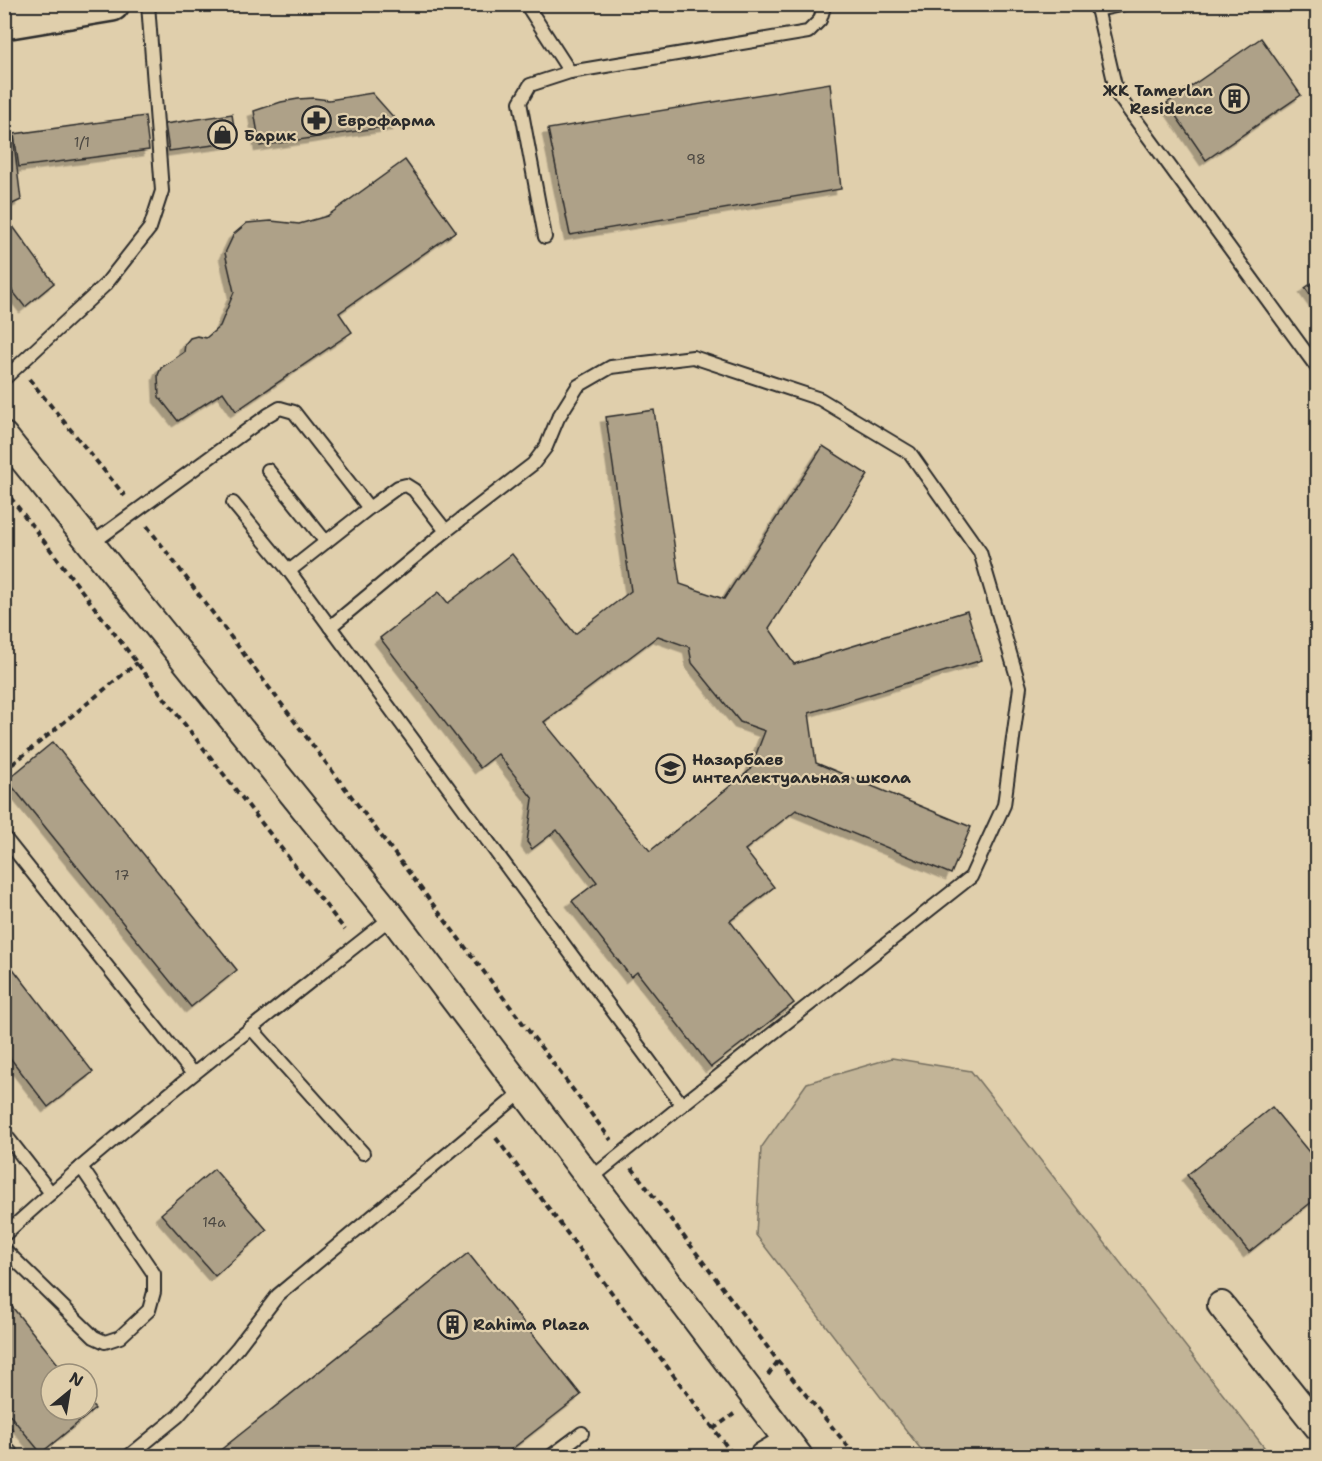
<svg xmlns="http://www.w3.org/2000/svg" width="1322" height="1461" viewBox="0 0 1322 1461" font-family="'Shantell Sans',sans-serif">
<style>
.green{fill:#c2b497;stroke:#767061;stroke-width:1.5}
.building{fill:#aea188;stroke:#2b2b2b;stroke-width:1.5;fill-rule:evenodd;filter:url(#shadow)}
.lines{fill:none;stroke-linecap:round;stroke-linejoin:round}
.lane-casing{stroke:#2b2b2b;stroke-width:16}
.street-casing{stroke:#2b2b2b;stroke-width:30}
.secondary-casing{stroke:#2b2b2b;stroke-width:38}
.path{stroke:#2b2b2b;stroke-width:4;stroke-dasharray:6 4.5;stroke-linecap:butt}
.lane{stroke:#e0cfac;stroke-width:12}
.street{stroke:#e0cfac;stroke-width:26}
.secondary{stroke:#e0cfac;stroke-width:33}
.labels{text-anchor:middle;stroke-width:4.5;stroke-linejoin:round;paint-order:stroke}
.number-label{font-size:14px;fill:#4c4842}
.poi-label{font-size:16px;font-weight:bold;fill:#2b2b2b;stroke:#e0cfac;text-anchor:start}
</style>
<defs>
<filter id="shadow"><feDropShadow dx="-5.5" dy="5.5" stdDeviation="0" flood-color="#0004"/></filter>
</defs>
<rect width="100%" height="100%" fill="#e0cfac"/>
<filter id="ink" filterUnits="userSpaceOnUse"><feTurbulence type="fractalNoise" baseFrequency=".0167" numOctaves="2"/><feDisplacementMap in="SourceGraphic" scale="12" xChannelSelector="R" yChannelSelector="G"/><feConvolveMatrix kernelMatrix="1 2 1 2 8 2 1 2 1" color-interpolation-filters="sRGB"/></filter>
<g filter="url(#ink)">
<!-- green -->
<path class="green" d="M 892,1058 L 971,1071 L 1271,1456 L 926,1456 L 756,1235 L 761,1148 L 807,1083 Z"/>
<!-- building -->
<g class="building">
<path d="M 1261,38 L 1301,95 L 1206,160 L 1167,103 Z"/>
<path d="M 830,83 L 841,189 L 570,235 L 548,129 Z"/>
<path d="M 372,93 L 396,120 L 397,125 L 260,146 L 254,111 L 281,102 L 298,99 L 313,98 L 329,100 Z"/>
<path d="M 232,114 L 236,142 L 169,151 L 165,124 Z"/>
<path d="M 145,116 L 149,150 L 19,167 L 14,134 Z"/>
<path d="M 13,136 L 21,200 L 4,208 L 4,137 Z"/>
<path d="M 405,160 L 456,231 L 339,313 L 352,332 L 236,411 L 223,392 L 178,421 L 159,397 L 158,375 L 161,368 L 184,352 L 185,344 L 190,338 L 197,336 L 206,338 L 220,326 L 234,292 L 225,253 L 234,234 L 247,223 L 271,221 L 299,224 L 327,216 Z"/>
<path d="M 4,214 L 54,283 L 25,307 L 4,280 Z"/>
<path d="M 1318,279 L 1318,306 L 1305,288 Z"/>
<path d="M 654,410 L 680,584 L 724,599 L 823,446 L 868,475 L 769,628 L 794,664 L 967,611 L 982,660 L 809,713 L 816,763 L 971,827 L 951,874 L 796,810 L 745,850 L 774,887 L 730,921 L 794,1003 L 711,1067 L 637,972 L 631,977 L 572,901 L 597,882 L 557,830 L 532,849 L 527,842 L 533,799 L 498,754 L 480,768 L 380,638 L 439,592 L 448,603 L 512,554 L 575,634 L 631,591 L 606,417 ZM 658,636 L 689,647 L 692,663 L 740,722 L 765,731 L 750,770 L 650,851 L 544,722 Z"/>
<path d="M 53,742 L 237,970 L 191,1007 L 7,780 Z"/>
<path d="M 4,957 L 93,1072 L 48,1107 L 4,1050 Z"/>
<path d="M 1272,1107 L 1318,1163 L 1318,1197 L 1249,1252 L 1187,1175 Z"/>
<path d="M 214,1169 L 267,1230 L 215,1276 L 161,1214 Z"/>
<path d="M 468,1253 L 581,1395 L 503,1456 L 213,1456 Z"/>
<path d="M 9,1303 L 66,1374 L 51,1374 L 51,1410 L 87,1410 L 87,1400 L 95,1409 L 41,1453 L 4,1408 L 4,1307 Z"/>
<path d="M 4,1420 L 13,1430 L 4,1437 Z"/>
<path d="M 9,1440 L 23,1456 L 4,1456 L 4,1443 Z"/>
</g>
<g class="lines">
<defs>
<g id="lane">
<path d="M 526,4 L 570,72"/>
<path d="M 1096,4 L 1117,94 L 1318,369"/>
<path d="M 1097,10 L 1125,4"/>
<path d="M 545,237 L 520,102 L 530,85 L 570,72 L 808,32 L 820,20 L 825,4"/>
<path d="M 4,379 L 106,284 L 150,228 L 162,191 L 148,4"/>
<path d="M 268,470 L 326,542"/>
<path d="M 233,503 L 289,571 L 369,508 L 398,487 L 406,485 L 414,490 L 446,531"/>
<path d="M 91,544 L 268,415 L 280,408 L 294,412 L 369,508"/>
<path d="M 289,571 L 682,1105 L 589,1180"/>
<path d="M 330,627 L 446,531 L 533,464 L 546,447 L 558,418 L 578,386 L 611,367 L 693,357 L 820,399 L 910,453 L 980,552 L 1020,687 L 1004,805 L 971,877 L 682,1105"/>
<path d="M 4,837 L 193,1074"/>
<path d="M 251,1028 L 363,1153"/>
<path d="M 4,1133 L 51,1193"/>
<path d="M 4,1235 C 128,1122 261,1021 392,917"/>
<path d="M 4,1249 L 94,1337 L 105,1342 L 120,1337 L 149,1310 L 154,1292 L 154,1274 L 81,1167"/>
<path d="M 129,1456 L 178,1416 L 238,1347 L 278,1295 L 523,1091"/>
<path d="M 551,1456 L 582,1433"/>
</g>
<g id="street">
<path d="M 4,436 L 392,917 L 799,1456"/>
<path d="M 1221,1305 L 1318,1427"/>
<path d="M 763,1456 L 787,1442"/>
</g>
<path id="secondary" d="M 4,22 L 112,4"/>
</defs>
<!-- lane casing -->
<use href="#lane" class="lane-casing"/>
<!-- street casing -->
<use href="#street" class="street-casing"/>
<!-- secondary casing -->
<use href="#secondary" class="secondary-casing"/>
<!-- path -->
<g class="path">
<path d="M 29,379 L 125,496"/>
<path d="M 4,489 L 137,663 L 345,930"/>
<path d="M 147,526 L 611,1140"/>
<path d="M 4,771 L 137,663"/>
<path d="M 496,1138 L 734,1456"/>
<path d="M 632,1168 L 778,1361 L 856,1456"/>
<path d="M 768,1375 L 778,1361"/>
<path d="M 713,1429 L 734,1414"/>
</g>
<!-- lane -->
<use href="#lane" class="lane"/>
<!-- street -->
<use href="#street" class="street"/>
<!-- secondary -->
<use href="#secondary" class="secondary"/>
</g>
</g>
<!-- icons -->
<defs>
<symbol id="building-ring" viewBox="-11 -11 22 22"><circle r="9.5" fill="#e0cfac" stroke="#2b2b2b" stroke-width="1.5"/><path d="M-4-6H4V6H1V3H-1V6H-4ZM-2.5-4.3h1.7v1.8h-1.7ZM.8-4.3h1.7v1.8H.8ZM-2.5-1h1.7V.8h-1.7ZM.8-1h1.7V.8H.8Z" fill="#2b2b2b"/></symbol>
<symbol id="pharmacy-ring" viewBox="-11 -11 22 22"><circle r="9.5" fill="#e0cfac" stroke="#2b2b2b" stroke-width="1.5"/><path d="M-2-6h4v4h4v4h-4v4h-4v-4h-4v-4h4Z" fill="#2b2b2b"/></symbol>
<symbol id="shop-ring" viewBox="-11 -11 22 22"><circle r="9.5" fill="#e0cfac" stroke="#2b2b2b" stroke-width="1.5"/><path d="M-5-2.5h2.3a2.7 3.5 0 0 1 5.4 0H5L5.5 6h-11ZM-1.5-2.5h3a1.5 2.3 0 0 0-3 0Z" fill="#2b2b2b"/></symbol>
<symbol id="school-ring" viewBox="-11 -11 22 22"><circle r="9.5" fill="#e0cfac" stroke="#2b2b2b" stroke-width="1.5"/><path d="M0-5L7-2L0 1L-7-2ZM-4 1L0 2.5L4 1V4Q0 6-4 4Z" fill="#2b2b2b"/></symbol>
</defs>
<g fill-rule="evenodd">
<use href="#building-ring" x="1218" y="82" width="33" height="33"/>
<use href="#pharmacy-ring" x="300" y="104" width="33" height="33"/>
<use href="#shop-ring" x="206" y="118" width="33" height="33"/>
<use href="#school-ring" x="654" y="752" width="33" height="33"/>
<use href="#building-ring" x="436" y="1308" width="33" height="33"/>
</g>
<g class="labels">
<!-- number labels -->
<g class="number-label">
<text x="82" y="147">1/1</text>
<text x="696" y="164">98</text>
<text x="122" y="880">17</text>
<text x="214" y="1227">14а</text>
</g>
<!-- poi labels -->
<g class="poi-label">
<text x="1213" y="96" text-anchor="end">ЖК Tamerlan<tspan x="1213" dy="18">Residence</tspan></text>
<text x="337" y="126">Еврофарма</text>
<text x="244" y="141">Барик</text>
<text x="692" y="765">Назарбаев<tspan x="692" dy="18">интеллектуальная школа</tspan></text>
<text x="473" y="1330">Rahima Plaza</text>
</g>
</g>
<!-- margin -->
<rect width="1322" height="1461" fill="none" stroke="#e0cfac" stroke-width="24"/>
<rect x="12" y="12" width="1298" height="1437" fill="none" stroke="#2b2b2b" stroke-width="2" filter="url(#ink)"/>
<!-- north arrow -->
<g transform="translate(69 1392) rotate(30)"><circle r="28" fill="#e0cfac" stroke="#988d78" stroke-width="1.5"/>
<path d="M0-4.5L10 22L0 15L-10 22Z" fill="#2b2b2b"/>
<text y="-9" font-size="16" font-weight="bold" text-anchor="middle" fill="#2b2b2b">N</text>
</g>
</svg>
